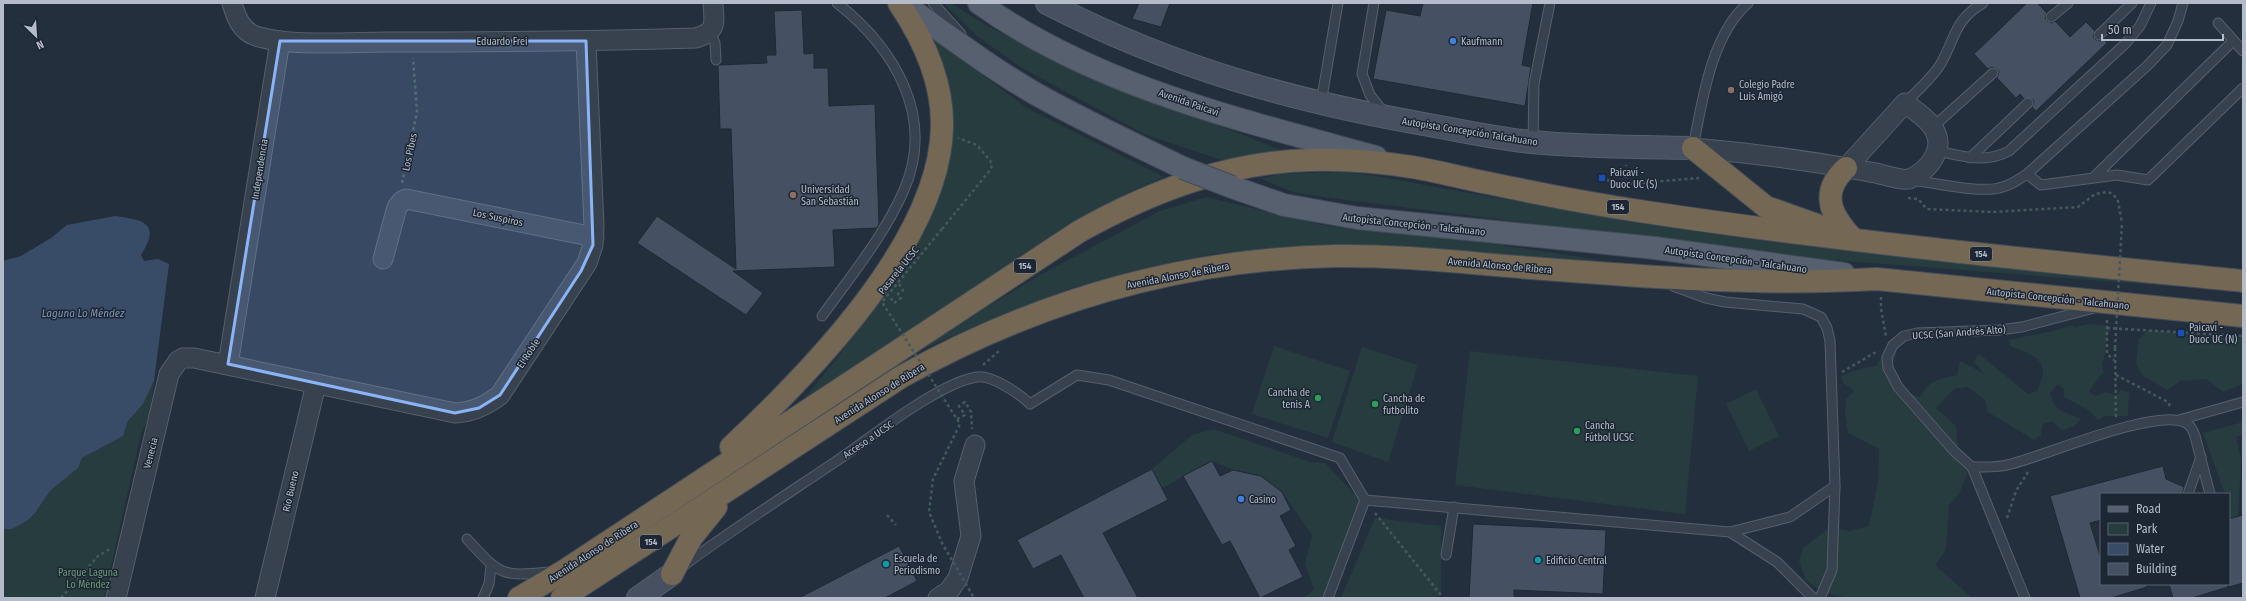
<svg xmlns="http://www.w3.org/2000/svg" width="2246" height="601" viewBox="0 0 2246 601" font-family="'Fira Sans Condensed',sans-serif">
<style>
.green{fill:#263c3f}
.water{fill:#394c67}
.building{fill:#455162;stroke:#1f2835}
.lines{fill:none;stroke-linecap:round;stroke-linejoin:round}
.lane-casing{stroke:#565f6c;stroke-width:11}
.street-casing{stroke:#565f6c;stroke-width:21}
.secondary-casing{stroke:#565f6c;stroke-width:24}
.primary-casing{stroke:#414a57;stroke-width:24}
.highway-casing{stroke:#434c59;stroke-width:24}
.path{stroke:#44595c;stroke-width:2.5;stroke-dasharray:3 3;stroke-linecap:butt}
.lane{stroke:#38414e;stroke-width:9}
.street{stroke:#38414e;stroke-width:19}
.secondary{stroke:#465061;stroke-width:22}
.primary{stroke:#56606e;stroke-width:22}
.highway{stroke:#746855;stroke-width:22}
.primary-bridge-casing{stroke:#414a57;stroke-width:24;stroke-linecap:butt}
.path-bridge{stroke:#44595c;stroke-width:2.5;stroke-dasharray:3 3;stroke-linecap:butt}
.primary-bridge{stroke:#56606e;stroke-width:22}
.marked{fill:#8ab4f8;fill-opacity:0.2;stroke:#8ab4f8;stroke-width:3;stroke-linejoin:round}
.shop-dot{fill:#3f7fe0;stroke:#1d2633;stroke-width:1.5}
.education-dot{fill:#8d6e63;stroke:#1d2633;stroke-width:1.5}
.transit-dot{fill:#1a4fb4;stroke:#1d2633;stroke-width:1.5}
.leisure-dot{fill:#2e9e5b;stroke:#1d2633;stroke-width:1.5}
.culture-dot{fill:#0f9aa8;stroke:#1d2633;stroke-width:1.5}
.labels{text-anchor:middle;stroke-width:3;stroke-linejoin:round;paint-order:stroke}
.shield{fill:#1d2633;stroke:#878f9c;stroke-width:1}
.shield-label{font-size:9px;font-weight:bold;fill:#b4bcc9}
.street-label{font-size:10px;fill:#b4bcc9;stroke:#1d2633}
.poi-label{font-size:10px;fill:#b4bcc9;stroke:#1d2633;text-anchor:start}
.park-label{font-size:10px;fill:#6b9a76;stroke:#1d2633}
.water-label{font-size:11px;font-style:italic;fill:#7c92b1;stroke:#1d2633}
</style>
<rect width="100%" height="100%" fill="#242f3e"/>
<!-- green -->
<g class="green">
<path d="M 943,3 L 951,3 L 987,26 L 1062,63 L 1283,151 L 1224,161 L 1144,134 L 1022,68 L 977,36 Z"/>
<path d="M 931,37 L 1027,108 L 1164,177 L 1129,192 L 1060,230 L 803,400 L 841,353 L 919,239 L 939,181 L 950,113 L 949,88 Z"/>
<path d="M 1342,172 L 1376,176 C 1512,201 1648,226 1785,243 C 1912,259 2040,269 2168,286 L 1794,257 L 1323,197 L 1293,192 L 1261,179 L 1279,174 Z"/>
<path d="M 1206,197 L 1327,226 L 1460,239 L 1607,261 L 1322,245 L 1212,254 L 1140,269 L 1069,289 L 987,321 L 907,356 L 1038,276 L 1160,211 Z"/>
<path d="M 2089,324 L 2109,326 L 2104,359 L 2102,363 L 2103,372 L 2089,391 L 2095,396 L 2106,392 L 2116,395 L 2121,390 L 2129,392 L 2128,416 L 2105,416 L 2098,420 L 2088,410 L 2064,397 L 2064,389 L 2058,384 L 2050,393 C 2054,412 2066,412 2081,419 L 2074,426 L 2062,431 L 2052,421 L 2043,424 L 2041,435 L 2034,440 L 1988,412 L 1985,400 L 1968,387 L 1954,389 L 1936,408 L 1956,426 L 1959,461 L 1969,469 L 1959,494 L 1949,505 L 1946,550 L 1935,565 L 1972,598 L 1851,598 L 1823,593 L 1806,580 L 1799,561 L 1803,548 L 1830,527 L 1849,531 L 1869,526 L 1878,481 L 1879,449 L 1848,433 L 1845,413 L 1846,399 L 1854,391 L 1843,383 L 1841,376 L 1860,369 L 1876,366 L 1886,350 L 1897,354 C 1888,369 1896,379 1904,393 L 1920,397 C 1929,380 1939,379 1957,375 L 1960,361 L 1983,373 L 1974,361 L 1979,354 L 2028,394 L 2037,391 C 2039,385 2043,378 2043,372 C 2044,356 2021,351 2010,346 L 2008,340 L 2053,331 L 2072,325 L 2075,327 Z"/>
<path d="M 2148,330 L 2243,338 L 2243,384 L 2223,392 L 2206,379 L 2180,381 L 2167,390 L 2142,375 L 2136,363 L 2139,339 Z"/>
<path d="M 1274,346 L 1350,371 L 1328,438 L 1252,414 Z"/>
<path d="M 1362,347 L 1418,365 L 1388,462 L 1332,442 Z"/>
<path d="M 1470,351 L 1698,376 L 1685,514 L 1455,485 Z"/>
<path d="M 154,381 L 150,415 L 141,433 L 104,598 L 3,598 L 3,529 L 12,529 L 37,512 L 50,491 L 78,468 L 82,458 L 123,436 L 128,421 L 143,404 Z"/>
<path d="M 1756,389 L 1779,436 L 1749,451 L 1726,404 Z"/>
<path d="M 2243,422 L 2243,434 L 2236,437 L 2241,460 L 2238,517 L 2229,519 L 2229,494 L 2225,494 L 2203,433 Z"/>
<path d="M 1214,429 L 1310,462 L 1325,463 L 1360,500 L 1323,598 L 1303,598 L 1314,590 L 1305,564 L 1312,535 L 1282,492 L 1261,476 L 1233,470 L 1212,461 L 1162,488 L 1152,469 L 1192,435 Z"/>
<path d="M 1375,518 L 1441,526 L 1441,595 L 1434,598 L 1341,598 Z"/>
</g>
<!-- water -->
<path class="water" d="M 115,216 C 144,220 161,223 141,255 L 144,261 L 158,259 L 169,264 L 154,381 L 143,404 L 128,421 L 123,436 L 82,458 L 78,468 L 50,491 L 36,512 L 28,520 L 12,529 L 3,529 L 3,261 L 21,256 L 51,238 L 67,225 Z"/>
<!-- building -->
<g class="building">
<path d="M 1139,3 L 1170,3 L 1161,27 L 1132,19 Z"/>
<path d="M 1423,3 L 1533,3 L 1522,65 L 1531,67 L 1525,106 L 1373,79 L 1386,10 L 1420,16 Z"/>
<path d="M 2027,3 L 2037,3 L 2047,13 L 2045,18 L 2047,21 L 2052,23 L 2055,21 L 2070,37 L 2086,22 L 2095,31 L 2093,36 L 2095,39 L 2100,41 L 2103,39 L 2107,43 L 2036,111 L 2032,107 L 2034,102 L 2032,99 L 2024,99 L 2020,94 L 2016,98 L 1997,78 L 1999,72 L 1997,69 L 1992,67 L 1988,69 L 1974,54 Z"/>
<path d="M 802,10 L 804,54 L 814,53 L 814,68 L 828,68 L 829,106 L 875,104 L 879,224 L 877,228 L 833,230 L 835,267 L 733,271 L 763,293 L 746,315 L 637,243 L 657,216 L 736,269 L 731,129 L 720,129 L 718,65 L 767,63 L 766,55 L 776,55 L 774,11 Z"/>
<path d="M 1212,461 L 1220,476 L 1233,470 L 1261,476 L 1282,492 L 1291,510 L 1280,516 L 1296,546 L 1289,550 L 1303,577 L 1260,598 L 1230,541 L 1222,545 L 1183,476 Z"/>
<path d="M 2163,466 L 2166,479 L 2184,487 L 2182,494 L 2101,494 L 2101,520 L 2090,523 L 2101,559 L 2101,584 L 2147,584 L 2147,587 L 2111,598 L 2080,598 L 2050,496 Z"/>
<path d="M 1152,469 L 1168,500 L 1103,533 L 1138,598 L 1084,598 L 1061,555 L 1033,569 L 1017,540 Z"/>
<path d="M 2243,515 L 2243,583 L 2229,587 L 2229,519 Z"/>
<path d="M 1473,524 L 1606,530 L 1603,594 L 1514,590 L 1514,598 L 1469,598 Z"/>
<path d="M 899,546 L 917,581 L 885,598 L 799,598 Z"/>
<path d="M 2169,584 L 2228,584 L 2228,587 L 2192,598 L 2173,598 Z"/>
</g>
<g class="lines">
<defs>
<g id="lane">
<path d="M 933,3 L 961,34"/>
<path d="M 1374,3 L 1362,74 L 1370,95 L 1385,114"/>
<path d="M 2051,17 L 2068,3"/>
<path d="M 2218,23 L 2243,51"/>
<path d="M 710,32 L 715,43 L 716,60"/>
<path d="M 2099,35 L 2132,3"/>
<path d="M 1321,103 L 1338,3"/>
<path d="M 1905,103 C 1917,91 1931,79 1940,65 C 1956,38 1953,21 1983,3"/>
<path d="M 1933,127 L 1993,73"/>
<path d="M 1533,142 L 1534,84 L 1550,3"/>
<path d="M 1693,148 C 1702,102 1711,35 1748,3"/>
<path d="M 1937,151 C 1962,156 1985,164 2009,151 L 2125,44 L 2140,26 L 2151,3"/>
<path d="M 1970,158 L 2028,103"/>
<path d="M 2027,174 L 2041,185 L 2117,175 L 2148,180 L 2243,88"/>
<path d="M 2095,176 L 2233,41"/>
<path d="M 1912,180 C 1935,183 1978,193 1999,188 C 2010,186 2018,180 2027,174 L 2147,66 L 2167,45 L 2178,21 L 2183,3"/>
<path d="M 1673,286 L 1706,298 L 1725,302 L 1803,309 L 1821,317 L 1827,328 L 1830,341 L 1835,486 L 1790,517 L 1730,532"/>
<path d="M 822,316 C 851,276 884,236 904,190 C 936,116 894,48 837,3"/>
<path d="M 2179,420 L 2243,402"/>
<path d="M 1972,467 C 1985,467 1998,468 2011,464 C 2047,455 2153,409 2184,422 C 2190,424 2193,430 2195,436 L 2210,494"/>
<path d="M 2188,494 L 2201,457"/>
<path d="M 1365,500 L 1730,532 L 1777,562 L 1813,598"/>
<path d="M 467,539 C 500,575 501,577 550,572"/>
<path d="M 1446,555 L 1454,507"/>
<path d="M 683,566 C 733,529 786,495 838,460 C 870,438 940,382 977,377 C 992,375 1020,394 1030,404 L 1077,375 L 1109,380 L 1340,458 L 1365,500 L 1328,598"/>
<path d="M 483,598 L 489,584 L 491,566"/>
<path d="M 1820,598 L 1832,570 L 1835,486"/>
<path d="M 2025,598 L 1972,467 L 1954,451 L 1898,387 L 1888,368 L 1887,357 L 1893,345 L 1904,336 L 1917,333 L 1999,330 L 2022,327 L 2094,308"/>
</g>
<g id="street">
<path d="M 232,3 C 236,17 241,31 256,36 C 289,47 351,42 388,42 C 491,42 593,41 696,38 C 718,31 714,23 713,3"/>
<path d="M 1693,148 C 1752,153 1812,161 1870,172 C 1879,173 1902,181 1909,179 C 1922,174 1933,163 1937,150 C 1943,128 1920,114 1905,103 L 1846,168"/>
<path d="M 383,259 L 397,207 L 402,201 L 406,199 L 594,237"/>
<path d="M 228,364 L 280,41"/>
<path d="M 116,598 L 169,374 L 178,361 L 183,358 L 194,358 L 455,413 C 473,412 486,406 500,395 L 587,263 L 593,245 L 594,226 L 586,41"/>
<path d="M 265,598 L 316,384"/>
<path d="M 938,598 L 949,591 L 958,578 L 971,536 L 964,481 L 975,445"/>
</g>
<g id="secondary">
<path d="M 1047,3 C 1171,67 1292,101 1429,125 C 1463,131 1498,139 1532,142 C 1585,147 1640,147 1693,148"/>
<path d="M 638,598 L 672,574"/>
</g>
<g id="primary">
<path d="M 902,3 C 946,34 989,67 1036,94 C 1084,121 1134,144 1183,168"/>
<path d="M 979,3 C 1095,86 1241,120 1376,157"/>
<path d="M 1232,187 L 1284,205 L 1357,218 L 1655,248 L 1844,274"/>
</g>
<g id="highway">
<path d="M 1693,148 L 1766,207 L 1817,225"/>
<path d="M 1846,168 C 1819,193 1831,216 1853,239"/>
<path d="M 731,447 C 810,373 940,241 942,127 C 943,82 924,40 899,3"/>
<path d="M 672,574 L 691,538 L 716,507"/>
<path d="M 519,598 L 564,571 L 1080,231 C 1152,191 1228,162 1311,160 C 1344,159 1379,162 1412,167 C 1437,171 1462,178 1488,183 C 1540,194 1593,204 1646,212 C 1844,242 2044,261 2243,281"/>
<path d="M 562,598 L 901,377 C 1035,302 1182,259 1336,256 C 1401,255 1466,263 1531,268 C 1646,277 1761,286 1877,279 L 2243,316"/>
</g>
</defs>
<!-- lane casing -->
<use href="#lane" class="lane-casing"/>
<!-- street casing -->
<use href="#street" class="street-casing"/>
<!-- secondary casing -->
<use href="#secondary" class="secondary-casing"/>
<!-- primary casing -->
<use href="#primary" class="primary-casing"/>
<!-- highway casing -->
<use href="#highway" class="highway-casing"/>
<!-- path -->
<g class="path">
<path d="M 1607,180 L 1626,184 L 1699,178"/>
<path d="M 402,183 L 417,112 L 413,58"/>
<path d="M 1626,184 L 1626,165"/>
<path d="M 1908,198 L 1918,199 L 1927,209 L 1992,212 L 2078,207 L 2095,194 L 2108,192 L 2113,194 L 2118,201 L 2122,223"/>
<path d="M 942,229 L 991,169 L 992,163 L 977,145 L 958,138"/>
<path d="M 1881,297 L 1881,309 L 1886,336"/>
<path d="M 891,298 L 894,303 L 901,298 L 898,294 L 903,290 L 899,284"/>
<path d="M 2107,320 L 2107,354 L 2114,360"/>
<path d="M 2107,328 L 2243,336"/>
<path d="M 2115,348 L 2116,417"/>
<path d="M 983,365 L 999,351"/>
<path d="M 1842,372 L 1876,352"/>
<path d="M 2116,375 L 2168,402 L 2171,408"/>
<path d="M 957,419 L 965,415 L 959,406 L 965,402 L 971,412 L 972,429"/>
<path d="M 1375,513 L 1441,595"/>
<path d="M 887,515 L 896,525"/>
<path d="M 2007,518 L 2016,491 L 2028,472"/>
<path d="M 61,598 L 98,556 L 110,549"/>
</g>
<!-- lane -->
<use href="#lane" class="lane"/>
<!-- street -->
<use href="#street" class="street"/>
<!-- secondary -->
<use href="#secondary" class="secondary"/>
<!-- primary -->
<use href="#primary" class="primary"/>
<!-- highway -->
<use href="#highway" class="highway"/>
<defs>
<path id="primary-bridge" d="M 1183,168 L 1232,187"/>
</defs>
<!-- primary-bridge casing -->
<use href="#primary-bridge" class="primary-bridge-casing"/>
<!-- path-bridge -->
<g class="path-bridge">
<path d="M 942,229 L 882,302 L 960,424 L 933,479 L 929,512 L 942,543 L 974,598"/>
<path d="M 2115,348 L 2122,223"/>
</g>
<!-- primary-bridge -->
<use href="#primary-bridge" class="primary-bridge"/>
</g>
<!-- marked area -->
<path class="marked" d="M 280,41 L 586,41 L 593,245 L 581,271 L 500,395 L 479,408 L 455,413 L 228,364 Z"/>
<!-- markers -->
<g class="shop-dot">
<circle cx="1453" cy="41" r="4"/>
<circle cx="1241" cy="499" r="4"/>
</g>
<g class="education-dot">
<circle cx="1731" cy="90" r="4"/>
<circle cx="793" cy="195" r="4"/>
</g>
<g class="transit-dot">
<rect x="1598" y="174" width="8" height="8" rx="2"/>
<rect x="2177" y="329" width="8" height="8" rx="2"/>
</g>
<g class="leisure-dot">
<circle cx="1318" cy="398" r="4"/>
<circle cx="1375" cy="404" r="4"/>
<circle cx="1577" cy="431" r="4"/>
</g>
<g class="culture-dot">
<circle cx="1538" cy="560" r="4"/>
<circle cx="886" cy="564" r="4"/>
</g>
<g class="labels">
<!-- shield labels -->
<g class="shield">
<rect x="1607" y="200" width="22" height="14" rx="3"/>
<rect x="1970" y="247" width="22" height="14" rx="3"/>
<rect x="1014" y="259" width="22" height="14" rx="3"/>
<rect x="640" y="535" width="22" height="14" rx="3"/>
</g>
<g class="shield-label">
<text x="1618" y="210">154</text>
<text x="1981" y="257">154</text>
<text x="1025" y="269">154</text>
<text x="651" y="545">154</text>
</g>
<!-- street labels -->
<g class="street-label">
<text x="502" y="45">Eduardo Frei</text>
<text transform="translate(1189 102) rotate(19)" y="4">Avenida Paicaví</text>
<text transform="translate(1470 131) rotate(9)" y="4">Autopista Concepción Talcahuano</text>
<text transform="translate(409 152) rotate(-78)" y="4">Los Pibes</text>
<text transform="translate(259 169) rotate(-81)" y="4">Independencia</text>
<text transform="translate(498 217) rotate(12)" y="4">Los Suspiros</text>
<text transform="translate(1414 224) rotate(6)" y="4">Autopista Concepción - Talcahuano</text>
<text transform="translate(1736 259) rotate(8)" y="4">Autopista Concepción - Talcahuano</text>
<text transform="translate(1500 265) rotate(5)" y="4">Avenida Alonso de Ribera</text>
<text transform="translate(898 270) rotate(-51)" y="4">Pasarela UCSC</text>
<text transform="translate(1178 275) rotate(-11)" y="4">Avenida Alonso de Ribera</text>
<text transform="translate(2058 298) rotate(6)" y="4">Autopista Concepción - Talcahuano</text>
<text transform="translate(1959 332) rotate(-4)" y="4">UCSC (San Andrés Alto)</text>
<text transform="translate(528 353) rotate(-57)" y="4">El Roble</text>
<text transform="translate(879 393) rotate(-32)" y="4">Avenida Alonso de Ribera</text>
<text transform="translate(868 439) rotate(-34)" y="4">Acceso a UCSC</text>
<text transform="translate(150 453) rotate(-76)" y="4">Venecia</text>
<text transform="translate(290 491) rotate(-77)" y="4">Río Bueno</text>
<text transform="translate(593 551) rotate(-33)" y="4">Avenida Alonso de Ribera</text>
</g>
<!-- poi labels -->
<g class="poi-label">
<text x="1461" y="45">Kaufmann</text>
<text x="1739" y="88">Colegio Padre<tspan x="1739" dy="12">Luis Amigó</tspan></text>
<text x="1610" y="176">Paicaví -<tspan x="1610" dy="12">Duoc UC (S)</tspan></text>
<text x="801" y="193">Universidad<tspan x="801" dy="12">San Sebastián</tspan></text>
<text x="2189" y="331">Paicaví -<tspan x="2189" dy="12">Duoc UC (N)</tspan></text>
<text x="1310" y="396" text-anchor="end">Cancha de<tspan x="1310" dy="12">tenis A</tspan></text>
<text x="1383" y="402">Cancha de<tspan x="1383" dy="12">futbolito</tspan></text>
<text x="1585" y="429">Cancha<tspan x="1585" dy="12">Fútbol UCSC</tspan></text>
<text x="1249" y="503">Casino</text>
<text x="894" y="562">Escuela de<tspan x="894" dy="12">Periodismo</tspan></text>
<text x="1546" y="564">Edificio Central</text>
</g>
<!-- park labels -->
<g class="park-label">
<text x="88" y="576">Parque Laguna<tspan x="88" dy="12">Lo Méndez</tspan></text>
</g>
<!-- water labels -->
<g class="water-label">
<text x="83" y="317">Laguna Lo Méndez</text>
</g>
</g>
<!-- border -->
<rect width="2246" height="601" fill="none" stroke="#b4bcc9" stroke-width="8"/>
<!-- legend -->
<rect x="2100" y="493" width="130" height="92" fill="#1d2633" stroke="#59626f"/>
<rect x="2108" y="506" width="20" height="6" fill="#56606e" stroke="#59626f"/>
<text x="2136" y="513" font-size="12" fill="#b4bcc9">Road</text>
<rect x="2108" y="523" width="20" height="12" fill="#263c3f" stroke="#59626f"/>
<text x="2136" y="533" font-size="12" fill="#b4bcc9">Park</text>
<rect x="2108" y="543" width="20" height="12" fill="#394c67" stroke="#59626f"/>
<text x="2136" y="553" font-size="12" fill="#b4bcc9">Water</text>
<rect x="2108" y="563" width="20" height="12" fill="#455162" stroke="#59626f"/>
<text x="2136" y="573" font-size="12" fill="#b4bcc9">Building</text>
<!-- north arrow -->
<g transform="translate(36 36) rotate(155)" stroke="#1d2633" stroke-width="3" paint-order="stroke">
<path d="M0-3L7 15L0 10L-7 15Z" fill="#b4bcc9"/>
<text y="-6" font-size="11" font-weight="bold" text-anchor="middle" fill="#b4bcc9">N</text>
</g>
<!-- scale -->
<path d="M2102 34v6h121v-6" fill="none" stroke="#b4bcc9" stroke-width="2"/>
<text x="2108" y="34" font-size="12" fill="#b4bcc9" stroke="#1d2633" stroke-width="3" paint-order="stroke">50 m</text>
</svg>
